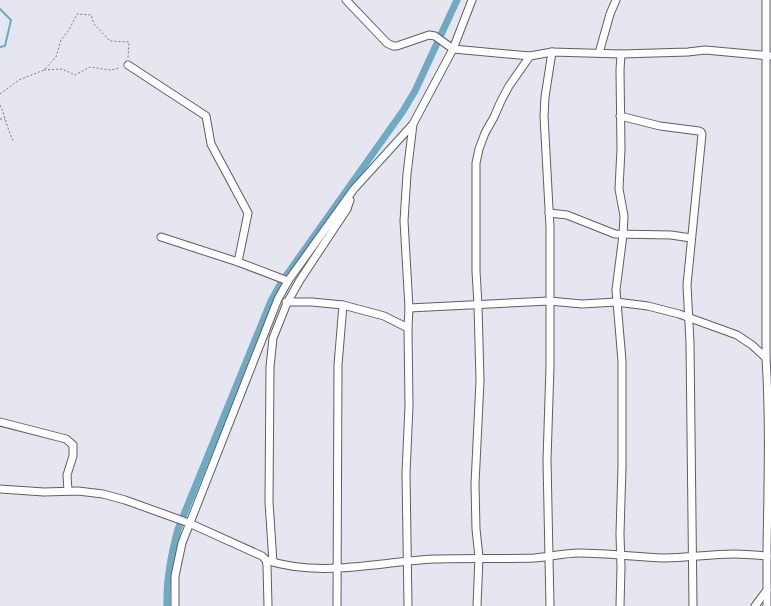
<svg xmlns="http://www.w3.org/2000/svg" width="771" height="606" viewBox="0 0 771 606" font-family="'Asap Condensed',sans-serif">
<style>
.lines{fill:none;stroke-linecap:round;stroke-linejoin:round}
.stream{stroke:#6eaac2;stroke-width:2}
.canal{stroke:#6eaac2;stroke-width:7}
.minor-casing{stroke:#5e5e67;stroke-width:9}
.path{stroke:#79797f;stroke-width:1;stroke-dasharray:2 2;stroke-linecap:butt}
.minor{stroke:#fff;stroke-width:7}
</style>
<rect width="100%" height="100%" fill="#e6e6f0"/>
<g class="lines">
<!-- stream -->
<path class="stream" d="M 0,9 L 11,20 L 5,46 L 0,47"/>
<!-- canal -->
<path class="canal" d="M 167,606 C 166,579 171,555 178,529 L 271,301 L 281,283 L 403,111 L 415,91 L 457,0"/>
<defs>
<g id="minor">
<path d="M 346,0 L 387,43 L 393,46 L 397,46 L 429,35 L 435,36 L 453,49 L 530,56 L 552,52 L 621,54 L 688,52 L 705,50 L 771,56"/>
<path d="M 766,0 L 766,358 C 770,422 768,485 767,549"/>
<path d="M 599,53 L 610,14 L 616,0"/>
<path d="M 128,65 L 206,116 L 211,144 L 248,213 L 238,262"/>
<path d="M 620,116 L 660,126 L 699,131 L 701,132 L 702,134 L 687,285 L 690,343 L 693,606"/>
<path d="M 549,213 L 567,215 L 615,234 L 671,235 L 691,238"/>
<path d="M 161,237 L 238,262 L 288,281"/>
<path d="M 286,302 L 312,302 L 343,305 L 384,316 L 408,328"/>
<path d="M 409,308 L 549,301 L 582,304 L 616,302 L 648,306 L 679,314 L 737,335 L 752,345 L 766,358"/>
<path d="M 0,422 L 66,439 L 73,445 L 73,456 L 67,475 L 68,491"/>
<path d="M 0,489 L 44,492 L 78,491 L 103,494 L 125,500 L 189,523 L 262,556 L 266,560 L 267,565 L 268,606"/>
<path d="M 767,551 L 767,606"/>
<path d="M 266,560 C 320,578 378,562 434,559 C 467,558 501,559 534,558 C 550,557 563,553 579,553 C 608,553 636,557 664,558 C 687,558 710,554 734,554 C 745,554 756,555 767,556"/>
<path d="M 273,562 L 269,502 L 270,367 L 273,338 L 287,303 L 300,280 L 347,209 L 350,200"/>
<path d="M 175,606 L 175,576 L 182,543 L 278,299 L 288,281 L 354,189 L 413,124 L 453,49 L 472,0"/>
<path d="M 337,606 L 338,365 L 343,305"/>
<path d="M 408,606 L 406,473 L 409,406 L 408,328 L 409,308 L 404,221 L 407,174 L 413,124"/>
<path d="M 477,606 L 479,557 L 476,529 L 475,484 L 480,381 L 478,305 L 476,271 L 476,163 L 479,149 L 485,133 L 494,117 L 501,101 L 509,86 L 530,56"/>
<path d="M 550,606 L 547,460 L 550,367 L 550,227 L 544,116 L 545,97 L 552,52"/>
<path d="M 620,606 L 621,567 L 620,534 L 622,466 L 622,361 L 616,290 L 623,235 L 624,216 L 619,189 L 621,149 L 620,70 L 621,54"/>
<path d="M 755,606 L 767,590"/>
</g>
</defs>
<!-- minor casing -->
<use href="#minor" class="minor-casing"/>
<!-- path -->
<g class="path">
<path d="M 44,70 L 62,69 L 75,75 L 90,67 L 110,70 L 120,68"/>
<path d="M 0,94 L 19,80 L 44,70 L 56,57 L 61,40 L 69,30 L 77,14 L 91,15 L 94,24 L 110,41 L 129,42 L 128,58"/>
<path d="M 0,105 C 6,117 7,130 14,142"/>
<path d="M 0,119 L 5,119"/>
</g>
<!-- minor -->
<use href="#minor" class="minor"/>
</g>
</svg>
